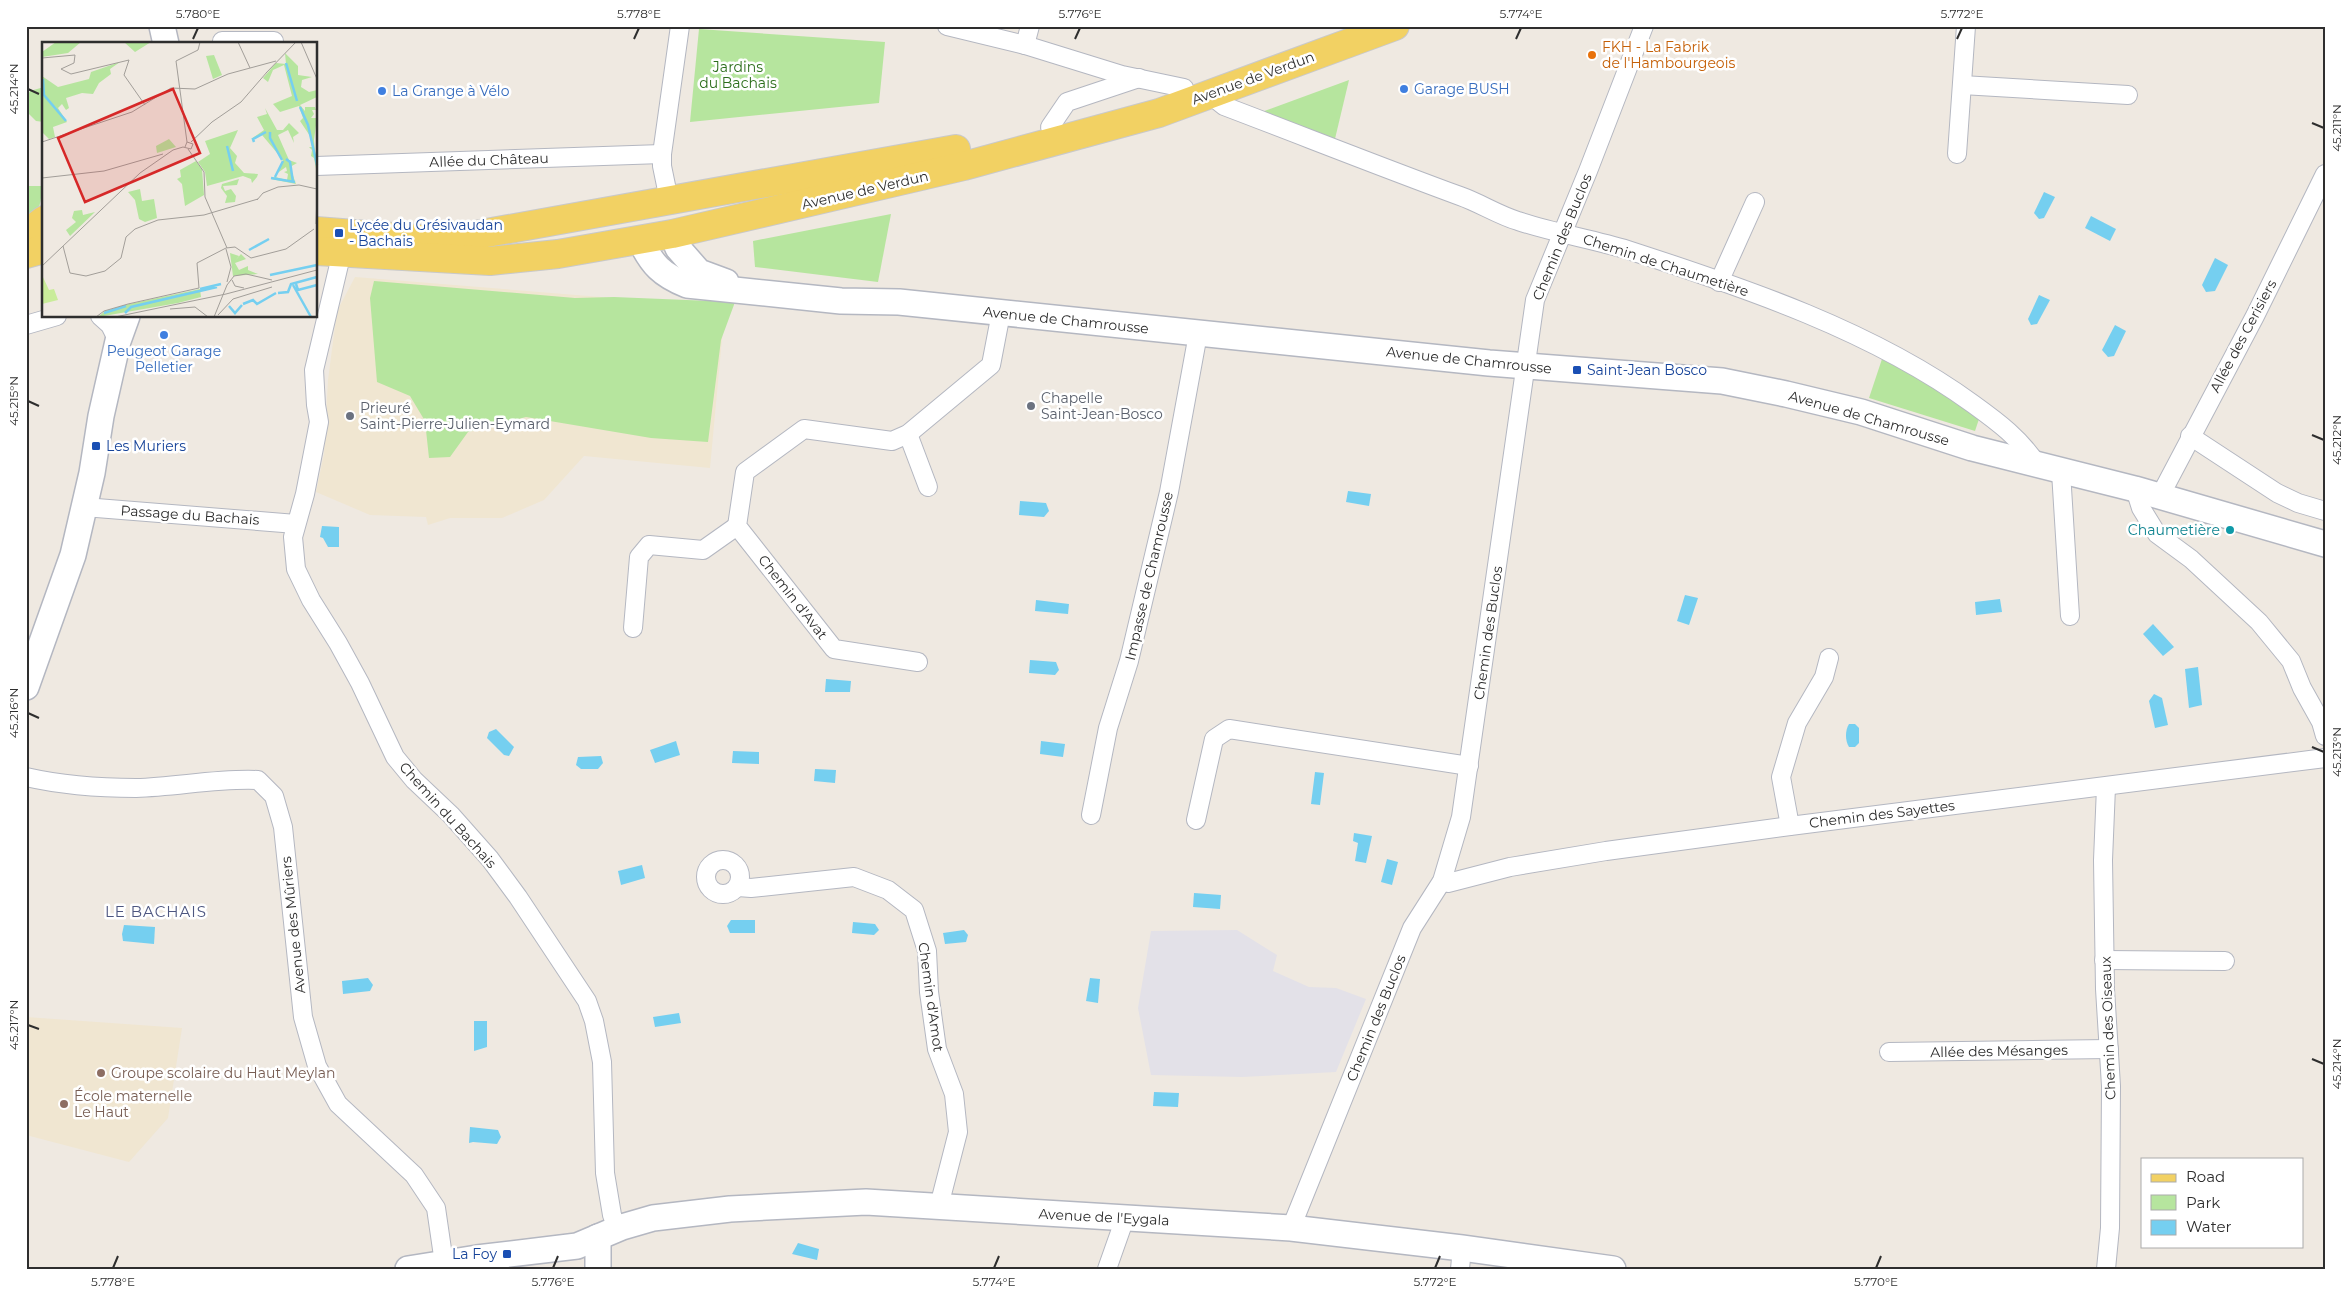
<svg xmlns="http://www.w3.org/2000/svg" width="2351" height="1295" viewBox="0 0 2351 1295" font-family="Montserrat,sans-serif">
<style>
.industrial{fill:#e3e1e8}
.education{fill:#f0e6d1}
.green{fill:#b6e59e}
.water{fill:#75cff0}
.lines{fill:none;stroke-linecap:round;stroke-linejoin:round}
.street-casing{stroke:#b4b7c1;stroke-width:20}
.secondary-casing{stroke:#b4b7c1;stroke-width:28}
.primary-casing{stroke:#c9c9c9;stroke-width:30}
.street{stroke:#fff;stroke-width:18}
.secondary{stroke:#fff;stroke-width:25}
.primary{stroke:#f2d163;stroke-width:28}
.ticks{fill:none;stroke:#2e2e2e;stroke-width:2}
.food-dot{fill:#e8710a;stroke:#fff;stroke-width:2}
.shop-dot{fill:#3f7fe0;stroke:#fff;stroke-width:2}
.transit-dot{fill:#1a4fb4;stroke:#fff;stroke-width:2}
.worship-dot{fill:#6b7280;stroke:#fff;stroke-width:2}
.culture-dot{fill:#0f9aa8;stroke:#fff;stroke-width:2}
.education-dot{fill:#8d6e63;stroke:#fff;stroke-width:2}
.labels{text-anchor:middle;stroke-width:5;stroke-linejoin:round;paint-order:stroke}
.food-label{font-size:14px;fill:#c56008;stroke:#fff;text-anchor:start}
.park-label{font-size:14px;fill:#2c6e1b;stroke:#fff}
.street-label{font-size:14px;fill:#2e2e2e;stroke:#fff}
.shop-label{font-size:14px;fill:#366cbe;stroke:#fff;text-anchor:start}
.transit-label{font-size:14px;fill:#164399;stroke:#fff;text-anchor:start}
.worship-label{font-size:14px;fill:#5b616d;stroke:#fff;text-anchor:start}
.culture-label{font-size:14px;fill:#0d838f;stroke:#fff;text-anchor:end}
.education-label{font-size:14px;fill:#785e54;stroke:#fff;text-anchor:start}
.neighbourhood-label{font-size:15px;letter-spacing:1px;fill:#4d5680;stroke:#fff}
.inset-river{fill:none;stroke:#75cff0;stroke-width:2.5}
.inset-road{fill:none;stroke:#a29e99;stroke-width:1}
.view{fill:#d62828;fill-opacity:0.15;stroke:#d62828;stroke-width:2.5}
.inset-edge{fill:none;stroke:#2e2e2e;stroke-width:2.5}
.neatline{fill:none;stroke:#2e2e2e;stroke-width:2}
.ticks-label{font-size:12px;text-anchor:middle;fill:#2e2e2e}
</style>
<rect width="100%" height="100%" fill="#efe9e1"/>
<!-- industrial -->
<path class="industrial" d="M 1237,930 L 1277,955 L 1273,971 L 1309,987 L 1336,988 L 1366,999 L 1336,1072 L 1242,1077 L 1151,1075 L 1138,1008 L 1151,931 Z"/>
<!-- education -->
<g class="education">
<path d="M 355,277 L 725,307 L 710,468 L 584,456 L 544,500 L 502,518 L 450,518 L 428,525 L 426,517 L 370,515 L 316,492 L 324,454 L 328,380 L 337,311 Z"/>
<path d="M 26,1017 L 182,1028 L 168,1118 L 129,1162 L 26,1135 Z"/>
</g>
<!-- green -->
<g class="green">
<path d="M 699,29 L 885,42 L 879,103 L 690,122 Z"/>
<path d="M 1349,80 L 1334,143 L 1256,114 Z"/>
<path d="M 44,87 L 44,122 L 36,121 L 28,113 L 26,98 L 30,91 Z"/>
<path d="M 26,186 L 42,186 C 41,203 40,213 26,224 Z"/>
<path d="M 891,214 L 878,282 L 755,267 L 753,241 Z"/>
<path d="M 374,281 L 575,298 L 614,297 L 735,302 L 721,340 L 708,442 L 651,438 L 526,417 L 468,432 L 450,457 L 429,458 L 425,421 L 410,396 L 377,382 L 370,298 Z"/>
<path d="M 1882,359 L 1945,393 L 1979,419 L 1975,431 L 1869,398 Z"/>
</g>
<!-- water -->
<g class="water">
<path d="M 2044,192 L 2055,197 L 2044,218 L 2039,219 L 2034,213 Z"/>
<path d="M 2091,216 L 2116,229 L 2110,241 L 2085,228 Z"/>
<path d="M 2215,258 L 2228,265 L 2215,291 L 2206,292 L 2202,285 Z"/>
<path d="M 2039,295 L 2050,300 L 2037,324 L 2031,325 L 2028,319 Z"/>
<path d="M 2115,325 L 2126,331 L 2114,356 L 2108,357 L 2102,350 Z"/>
<path d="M 1348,491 L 1371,494 L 1369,506 L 1346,502 Z"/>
<path d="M 1020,501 L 1046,503 L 1049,511 L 1044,517 L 1019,515 Z"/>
<path d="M 322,526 L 339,527 L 339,547 L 328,547 L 323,538 L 320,537 Z"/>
<path d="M 1685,595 L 1698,598 L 1689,625 L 1677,621 Z"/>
<path d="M 2000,599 L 2002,612 L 1976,615 L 1975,602 Z"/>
<path d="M 1036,600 L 1069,604 L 1068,614 L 1035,611 Z"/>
<path d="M 2153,624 L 2174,647 L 2163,656 L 2143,634 Z"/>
<path d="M 1030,660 L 1056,662 L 1059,670 L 1055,675 L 1029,673 Z"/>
<path d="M 2198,667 L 2202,705 L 2189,708 L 2185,669 Z"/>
<path d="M 826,679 L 851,681 L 850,692 L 825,692 Z"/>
<path d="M 2154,694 L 2162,698 L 2168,725 L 2155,728 L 2149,701 Z"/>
<path d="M 1849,724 L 1855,724 L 1859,728 L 1859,743 L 1855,747 L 1849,747 C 1845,741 1845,730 1849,724 Z"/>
<path d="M 496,729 L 514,747 L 509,756 L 504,755 L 487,738 L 489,732 Z"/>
<path d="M 676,741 L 680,755 L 655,763 L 650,750 Z"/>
<path d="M 1041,741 L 1065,744 L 1063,757 L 1040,754 Z"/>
<path d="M 733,751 L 759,752 L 759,764 L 732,763 Z"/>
<path d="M 601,756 L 603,763 L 598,769 L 581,769 L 576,765 L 578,757 Z"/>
<path d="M 815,769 L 836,770 L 835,783 L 814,781 Z"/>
<path d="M 1315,772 L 1324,773 L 1320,805 L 1311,804 Z"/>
<path d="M 1354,833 L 1372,836 L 1366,863 L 1355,861 L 1358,843 L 1353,841 Z"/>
<path d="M 1387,859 L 1398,862 L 1392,885 L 1381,882 Z"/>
<path d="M 642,865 L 645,878 L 621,885 L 618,871 Z"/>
<path d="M 1194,893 L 1221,895 L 1220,909 L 1193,907 Z"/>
<path d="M 731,920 L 755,920 L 755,933 L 730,933 L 727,926 Z"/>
<path d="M 853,922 L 875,924 L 879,930 L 874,935 L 852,933 Z"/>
<path d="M 124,925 L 155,927 L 154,944 L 123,941 L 122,934 Z"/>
<path d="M 964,930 L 968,935 L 966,942 L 945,944 L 943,933 Z"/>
<path d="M 368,978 L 373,985 L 370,991 L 343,994 L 342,981 Z"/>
<path d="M 1090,978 L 1100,979 L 1098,1003 L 1086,1001 Z"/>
<path d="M 679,1013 L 681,1023 L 655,1027 L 653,1017 Z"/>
<path d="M 474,1021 L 487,1021 L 487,1047 L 474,1051 Z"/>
<path d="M 1154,1092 L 1179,1093 L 1178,1107 L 1153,1106 Z"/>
<path d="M 470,1127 L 498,1130 L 501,1137 L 497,1144 L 473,1142 L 469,1143 Z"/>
<path d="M 798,1243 L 819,1249 L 817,1260 L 792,1254 Z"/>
</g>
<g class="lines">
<defs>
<g id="street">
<path d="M 947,26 L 1025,45 L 1122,75 L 1184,88"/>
<path d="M 222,44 L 222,41 L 274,41"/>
<path d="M 1025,45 L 1030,26"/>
<path d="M 1962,85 L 2128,95"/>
<path d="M 1209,94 L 1224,106 C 1303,136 1381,167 1460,196 C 1480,203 1498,215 1518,221 C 1554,233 1592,239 1628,250 C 1745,288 1873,331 1973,404 C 1998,422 2021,439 2038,466"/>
<path d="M 1050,127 L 1067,102 L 1139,78"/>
<path d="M 1957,154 L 1966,26"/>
<path d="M 316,166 L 662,154"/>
<path d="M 669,200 L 662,166 L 662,154 L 680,26"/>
<path d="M 342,252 L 314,370 L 316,405 L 319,422 L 305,494 L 293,537 L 296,569 L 311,600 L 338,643 L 360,683 L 395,757 L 414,780 L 451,815 L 490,859 L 518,897 L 587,1001 L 594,1021 L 602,1062 L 605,1173 L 612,1215 L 617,1229"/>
<path d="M 1719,282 L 1755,202"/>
<path d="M 100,316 L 110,325 L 118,341"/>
<path d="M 26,325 L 57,316"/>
<path d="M 908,434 L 928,487"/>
<path d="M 2190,436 L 2277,493 L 2298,503 L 2325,511"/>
<path d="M 2061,472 L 2070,616"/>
<path d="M 2135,489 L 2141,508 L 2157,534 L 2191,559 L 2259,622 L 2291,661 L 2302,688 L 2321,722 L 2325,736"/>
<path d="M 2160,496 L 2255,316 L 2325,174"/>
<path d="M 84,507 L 296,524"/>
<path d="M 633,628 L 639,557 L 649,545 L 703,550 L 737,526"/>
<path d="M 918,662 L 834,649 L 737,526 L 745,472 L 804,429 L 892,441 L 908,434 L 991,365 L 1001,313"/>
<path d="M 26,777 C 61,785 100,788 136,788 C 177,787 217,778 258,780 L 274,796 L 283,827 L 303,1017 L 317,1066 L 338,1104 L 414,1175 L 436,1208 L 444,1263"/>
<path d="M 1091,815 L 1108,728 L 1129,661 L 1169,492 L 1198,334"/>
<path d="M 1196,820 L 1214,739 L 1229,729 L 1469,766"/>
<path d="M 1790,826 L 1781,777 L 1797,723 L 1824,677 L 1829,658"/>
<circle cx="723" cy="877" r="17"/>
<path d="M 1442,881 L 1448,883 L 1510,867 L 1606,851 L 1790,826 L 2325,758"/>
<path d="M 738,887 L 751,888 L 854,877 L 888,890 L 914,910 L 927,951 L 929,992 L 937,1049 L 954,1094 L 958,1132 L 939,1206"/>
<path d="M 2104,960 L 2225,961"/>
<path d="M 1889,1052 L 2109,1049"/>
<path d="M 1291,1228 L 1412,928 L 1442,881 L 1461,817 L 1535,300 L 1588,171 L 1644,26"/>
<path d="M 1107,1269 L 1125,1218"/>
<path d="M 1460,1269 L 1462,1248"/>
<path d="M 2106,1269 L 2110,1228 L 2111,1086 L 2105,989 L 2103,860 L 2106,787"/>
</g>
<g id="secondary">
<path d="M 162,26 L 166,44"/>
<path d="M 672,234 L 678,248 L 699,272 L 726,282"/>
<path d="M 640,240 C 652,265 662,275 687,285 L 841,301 L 899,302 L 1489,363 L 1722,381 L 1786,394 L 1861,412 L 1972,448 L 2135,489 L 2325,544"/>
<path d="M 26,687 L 73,555 L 92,473 L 101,416 L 118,341 L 127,316"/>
<path d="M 598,1237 L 598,1269"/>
<path d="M 408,1269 L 477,1258 L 577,1246 L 622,1227 L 653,1218 L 730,1209 L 866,1202 L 1291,1228 L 1462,1248 L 1613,1269"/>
</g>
<g id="primary">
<path d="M 316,231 L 418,239 L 453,239 L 956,149"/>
<path d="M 26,234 L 44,220"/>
<path d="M 316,251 L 490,261 L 558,254 L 672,234 L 964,166 L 1159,113 L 1395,26"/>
<path d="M 26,254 L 44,249"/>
</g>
</defs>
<!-- street casing -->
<use href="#street" class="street-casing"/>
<!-- secondary casing -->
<use href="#secondary" class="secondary-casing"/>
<!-- primary casing -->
<use href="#primary" class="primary-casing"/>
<!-- street -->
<use href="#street" class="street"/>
<!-- secondary -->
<use href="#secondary" class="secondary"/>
<!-- primary -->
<use href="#primary" class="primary"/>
</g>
<!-- ticks -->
<path class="ticks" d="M 193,39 L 198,28M 634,39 L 639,28M 1075,39 L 1080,28M 1516,39 L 1521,28M 1957,39 L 1962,28M 28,89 L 39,94M 2312,123 L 2324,128M 28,401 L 39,406M 2312,435 L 2324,440M 28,713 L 39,718M 2312,747 L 2324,752M 28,1025 L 39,1029M 2312,1059 L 2324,1064M 113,1268 L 118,1256M 553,1268 L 558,1256M 994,1268 L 999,1256M 1435,1268 L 1440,1256M 1876,1268 L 1881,1256"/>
<!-- markers -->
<circle class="food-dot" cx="1592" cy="55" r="5"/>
<g class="shop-dot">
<circle cx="1404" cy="89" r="5"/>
<circle cx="382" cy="91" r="5"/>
<circle cx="164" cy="335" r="5"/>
</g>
<g class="transit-dot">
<rect x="334" y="228" width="10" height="10" rx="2.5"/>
<rect x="1572" y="365" width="10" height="10" rx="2.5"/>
<rect x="91" y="441" width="10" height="10" rx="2.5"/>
<rect x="502" y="1249" width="10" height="10" rx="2.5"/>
</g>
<g class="worship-dot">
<circle cx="1031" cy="406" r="5"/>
<circle cx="350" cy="416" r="5"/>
</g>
<circle class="culture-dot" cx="2230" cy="530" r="5"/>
<g class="education-dot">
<circle cx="101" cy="1073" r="5"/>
<circle cx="64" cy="1104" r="5"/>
</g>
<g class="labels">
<!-- food labels -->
<g class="food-label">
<text x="1602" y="52">FKH - La Fabrik<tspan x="1602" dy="16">de l'Hambourgeois</tspan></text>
</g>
<!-- park labels -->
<g class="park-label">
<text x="738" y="72">Jardins<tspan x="738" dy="16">du Bachais</tspan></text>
</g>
<!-- street labels -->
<g class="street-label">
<text transform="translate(1253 78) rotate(-20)" y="5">Avenue de Verdun</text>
<text transform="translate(489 160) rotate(-2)" y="5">Allée du Château</text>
<text transform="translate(865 190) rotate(-13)" y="5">Avenue de Verdun</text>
<text transform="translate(1562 237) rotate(-68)" y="5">Chemin des Buclos</text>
<text transform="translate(1666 265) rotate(18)" y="5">Chemin de Chaumetière</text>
<text transform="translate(1066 320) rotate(6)" y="5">Avenue de Chamrousse</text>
<text transform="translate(2243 336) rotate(-62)" y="5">Allée des Cerisiers</text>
<text transform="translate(1469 360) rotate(6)" y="5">Avenue de Chamrousse</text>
<text transform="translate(1869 418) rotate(16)" y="5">Avenue de Chamrousse</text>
<text transform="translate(190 515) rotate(4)" y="5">Passage du Bachais</text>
<text transform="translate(1149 576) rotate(-77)" y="5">Impasse de Chamrousse</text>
<text transform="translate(793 597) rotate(52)" y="5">Chemin d'Avat</text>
<text transform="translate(1488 633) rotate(-82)" y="5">Chemin des Buclos</text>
<text transform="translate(1882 814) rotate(-7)" y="5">Chemin des Sayettes</text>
<text transform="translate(448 815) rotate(48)" y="5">Chemin du Bachais</text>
<text transform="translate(293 925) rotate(-96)" y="5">Avenue des Mûriers</text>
<text transform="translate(931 997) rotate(82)" y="5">Chemin d'Amot</text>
<text transform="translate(1376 1018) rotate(-68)" y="5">Chemin des Buclos</text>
<text transform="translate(2108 1028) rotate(-92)" y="5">Chemin des Oiseaux</text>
<text transform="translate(1999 1051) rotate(-1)" y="5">Allée des Mésanges</text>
<text transform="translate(1104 1217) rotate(3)" y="5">Avenue de l'Eygala</text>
</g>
<!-- shop labels -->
<g class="shop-label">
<text x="1414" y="94">Garage BUSH</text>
<text x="392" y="96">La Grange à Vélo</text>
<text x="164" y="356" text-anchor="middle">Peugeot Garage<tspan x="164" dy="16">Pelletier</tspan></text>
</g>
<!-- transit labels -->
<g class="transit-label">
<text x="349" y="230">Lycée du Grésivaudan<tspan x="349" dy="16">- Bachais</tspan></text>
<text x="1587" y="375">Saint-Jean Bosco</text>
<text x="106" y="451">Les Muriers</text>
<text x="497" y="1259" text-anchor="end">La Foy</text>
</g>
<!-- worship labels -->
<g class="worship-label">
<text x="1041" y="403">Chapelle<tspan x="1041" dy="16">Saint-Jean-Bosco</tspan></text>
<text x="360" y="413">Prieuré<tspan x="360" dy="16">Saint-Pierre-Julien-Eymard</tspan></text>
</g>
<!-- culture labels -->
<g class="culture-label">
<text x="2220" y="535">Chaumetière</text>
</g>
<!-- education labels -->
<g class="education-label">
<text x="111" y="1078">Groupe scolaire du Haut Meylan</text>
<text x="74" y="1101">École maternelle<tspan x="74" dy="16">Le Haut</tspan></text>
</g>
<!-- neighbourhood labels -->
<g class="neighbourhood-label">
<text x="156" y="917">LE BACHAIS</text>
</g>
</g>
<!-- overview -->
<g transform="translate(42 42)">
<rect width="275" height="275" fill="#efe9e1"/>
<path d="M 14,0 L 39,0 L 26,11 L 0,15 L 0,10 ZM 82,0 L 109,0 L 93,10 ZM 243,11 L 256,24 L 256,33 L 270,35 L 260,38 L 259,45 L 267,50 L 275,48 L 275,55 L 258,63 L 263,69 L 263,65 L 273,65 L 274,68 L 270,68 L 272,72 L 269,76 L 275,76 L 272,98 L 275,132 L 272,116 L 269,114 L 270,108 L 267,105 L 270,105 L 268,94 L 258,79 L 261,76 L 257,64 L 238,70 L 231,62 L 250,54 L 242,23 L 231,28 L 226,40 L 221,36 L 234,21 L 244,22 ZM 172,13 L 180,33 L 171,37 L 164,14 ZM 78,20 L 68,27 L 69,32 L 57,41 L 51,52 L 40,51 L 24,56 L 27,66 L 24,68 L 20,62 L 16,66 L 25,80 L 11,85 L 13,95 L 7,97 L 0,90 L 0,34 L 16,45 L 47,37 L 49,30 ZM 223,66 L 235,88 L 241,88 L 247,81 L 257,91 L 251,95 L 252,101 L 246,88 L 236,93 L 247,118 L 255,121 L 248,125 L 254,142 L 229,137 L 233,135 L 245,138 L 246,132 L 242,130 L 245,129 L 244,125 L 234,132 L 241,118 L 220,93 L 209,97 L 222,88 L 215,75 L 225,72 ZM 196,88 L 188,106 L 195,114 L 193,121 L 202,131 L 216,132 L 215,135 L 210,141 L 209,137 L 201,134 L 165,144 L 163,130 L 156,120 L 168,112 L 163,99 ZM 127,97 L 134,105 L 115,111 L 114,104 ZM 154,119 L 160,127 L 162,153 L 143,164 L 140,142 L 135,137 L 139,135 L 138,128 ZM 197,137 L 195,143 L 181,144 L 183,149 L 189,147 L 194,154 L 193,160 L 183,161 L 185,154 L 179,146 L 180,142 ZM 98,147 L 100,159 L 112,157 L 115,176 L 103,180 L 97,177 L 93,158 L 86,150 ZM 40,168 L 41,173 L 53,170 L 28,194 L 24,188 L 34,180 L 30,176 L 32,169 ZM 188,211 L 197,214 L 193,219 L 199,212 L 204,217 L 193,221 L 197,228 L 206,224 L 206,228 L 216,232 L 191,234 ZM 158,247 L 159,255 L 136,261 L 56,275 L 63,269 L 87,262 Z" fill="#b6e59e"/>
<path d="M 0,233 L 7,248 L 12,247 L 16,258 L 0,262 Z" fill="#c9ec9a"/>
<path class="inset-river" d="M 244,21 L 255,59M 1,37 L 2,53 L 24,79M 258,65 L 266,83 L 275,123M 228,90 L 228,96 L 240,118M 212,100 L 211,97 L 224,90M 185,104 L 191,129M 244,117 L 248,120 L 251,140M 233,135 L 241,119M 229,136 L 253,140M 207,208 L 227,197M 228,233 L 275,223M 254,242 L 256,248 L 275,243M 251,243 L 269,275M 158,247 L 179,242M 236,251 L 246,250 L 249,242 L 275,235M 201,262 L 211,258 L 215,262 L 234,251M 187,264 L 193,271 L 200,263M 62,271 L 84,264M 83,271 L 89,265 L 175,245"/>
<path class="inset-road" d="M 196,0 L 208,26M 259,0 L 275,37M 0,16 L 33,13 L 32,21 L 19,27 L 29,32 L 87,18M 87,18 L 82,33 L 103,63M 224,31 L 254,0M 0,100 L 90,70 L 129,46 L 153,47 L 186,32 L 234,19M 145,100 L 134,19 L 156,8 L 158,0M 149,100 L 170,80 L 199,60 L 225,30M 146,107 L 162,130 L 163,155 L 185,206M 0,136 L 62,129 L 121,112M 215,158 L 221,151 L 236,145 L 257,143 L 275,147M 274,182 L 275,153M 21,204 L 28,231 L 44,234 L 63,229 L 79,216 L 84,195 L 93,187 L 116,178 L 162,173 L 216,157M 184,206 L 193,205 L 209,216 L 244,207 L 272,187M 184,207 L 189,225 L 185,240M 0,224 L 98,131 L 131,108 L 141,105 L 149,107 L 151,102 L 145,100 L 143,105M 190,238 L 193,244 L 202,246M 128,267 L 153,265 L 166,275M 176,273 L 191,257 L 230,245M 54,275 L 62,269 L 86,262 L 157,246 L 155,221 L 184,206M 73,275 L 184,252 L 275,228M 172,275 L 185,243 L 192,234 L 204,232 L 230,238"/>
<path class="view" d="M 131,47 L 158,111 L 43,160 L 16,96 Z"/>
<rect width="275" height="275" class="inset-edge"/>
</g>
<!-- border -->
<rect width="2351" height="1295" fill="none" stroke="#ffffff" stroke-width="55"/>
<!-- legend -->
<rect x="2141" y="1158" width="162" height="90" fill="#ffffff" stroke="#ababab"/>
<rect x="2151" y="1174" width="25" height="8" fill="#f2d163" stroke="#ababab"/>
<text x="2186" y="1182" font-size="15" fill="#2e2e2e">Road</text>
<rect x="2151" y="1195" width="25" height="15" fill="#b6e59e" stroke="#ababab"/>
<text x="2186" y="1208" font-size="15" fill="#2e2e2e">Park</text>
<rect x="2151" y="1220" width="25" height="15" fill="#75cff0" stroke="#ababab"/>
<text x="2186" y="1232" font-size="15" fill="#2e2e2e">Water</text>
<rect x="28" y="28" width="2296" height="1240" class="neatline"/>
<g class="ticks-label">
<text x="198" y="18">5.780°E</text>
<text x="639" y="18">5.778°E</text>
<text x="1080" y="18">5.776°E</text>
<text x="1521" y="18">5.774°E</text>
<text x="1962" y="18">5.772°E</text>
<text transform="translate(14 89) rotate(-90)" y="4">45.214°N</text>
<text transform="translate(2337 128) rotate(-90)" y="4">45.211°N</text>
<text transform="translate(14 401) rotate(-90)" y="4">45.215°N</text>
<text transform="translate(2337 440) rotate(-90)" y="4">45.212°N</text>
<text transform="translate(14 713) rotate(-90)" y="4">45.216°N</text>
<text transform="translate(2337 752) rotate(-90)" y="4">45.213°N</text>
<text transform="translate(14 1025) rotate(-90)" y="4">45.217°N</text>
<text transform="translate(2337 1064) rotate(-90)" y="4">45.214°N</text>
<text x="113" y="1286">5.778°E</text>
<text x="553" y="1286">5.776°E</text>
<text x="994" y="1286">5.774°E</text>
<text x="1435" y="1286">5.772°E</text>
<text x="1876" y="1286">5.770°E</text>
</g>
</svg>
